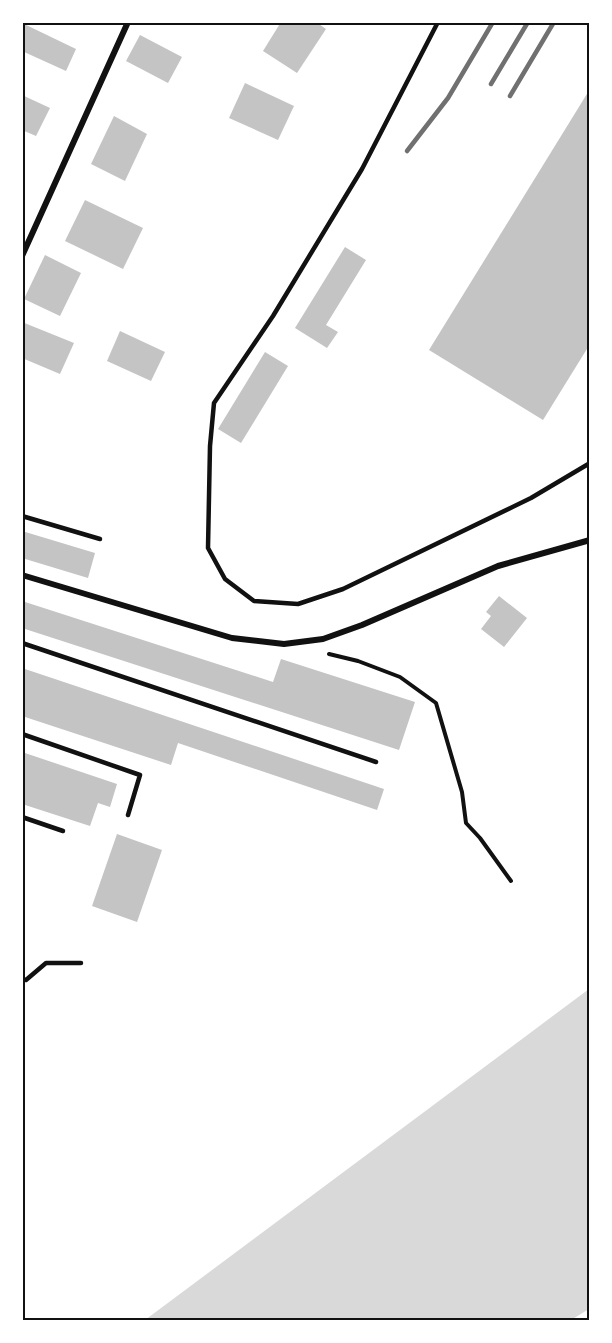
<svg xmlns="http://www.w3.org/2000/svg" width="612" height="1343" viewBox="0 0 612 1343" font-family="Overpass,sans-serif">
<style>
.water{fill:#d9d9d9}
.building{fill:#c4c4c4}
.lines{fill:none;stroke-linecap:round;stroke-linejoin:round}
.path{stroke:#111;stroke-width:4}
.service{stroke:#111;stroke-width:4.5}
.minor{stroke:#111;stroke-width:6}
.rail{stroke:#707070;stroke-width:4.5}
.neatline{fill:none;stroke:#111;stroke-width:2}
</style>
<rect width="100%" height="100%" fill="#fff"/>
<!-- water -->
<path class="water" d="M 589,989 L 589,1309 L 571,1320 L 145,1320 Z"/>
<!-- building -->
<g class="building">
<path d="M 281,22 L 316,22 L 326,29 L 297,73 L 263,51 Z"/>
<path d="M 22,23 L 76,49 L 66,71 L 22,51 Z"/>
<path d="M 140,35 L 182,57 L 168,83 L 126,61 Z"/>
<path d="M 245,83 L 294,106 L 278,140 L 229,118 Z"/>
<path d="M 590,89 L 590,344 L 543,420 L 429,350 Z"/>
<path d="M 22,95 L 50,108 L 36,136 L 22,130 Z"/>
<path d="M 114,116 L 147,134 L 125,181 L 91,164 Z"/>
<path d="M 85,200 L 143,228 L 123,269 L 65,241 Z"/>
<path d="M 345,247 L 366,260 L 326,325 L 338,332 L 327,348 L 295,328 Z"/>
<path d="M 45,255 L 81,273 L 60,316 L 24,299 Z"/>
<path d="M 22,322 L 74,343 L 60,374 L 22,358 Z"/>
<path d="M 120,331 L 165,352 L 151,381 L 107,361 Z"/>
<path d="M 265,352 L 288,366 L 241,443 L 218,429 Z"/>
<path d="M 22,531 L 95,553 L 88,578 L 22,558 Z"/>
<path d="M 499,596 L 527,618 L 504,647 L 481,629 L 491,616 L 486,612 Z"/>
<path d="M 22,601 L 273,682 L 281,659 L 415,702 L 399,750 L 22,628 Z"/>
<path d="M 22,668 L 384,789 L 377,810 L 178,743 L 171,765 L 22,716 Z"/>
<path d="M 22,752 L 117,784 L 110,807 L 98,803 L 90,826 L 22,804 Z"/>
<path d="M 117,834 L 162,850 L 137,922 L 92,906 Z"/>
</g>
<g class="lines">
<!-- path -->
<path class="path" d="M 329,654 L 358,661 L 400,677 L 436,703 L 462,792 L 466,823 L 480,838 L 511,881"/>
<!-- service -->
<g class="service">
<path d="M 438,22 L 362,169 L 273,316 L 214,403 L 210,446 L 208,548 L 225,579 L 254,601 L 298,604 L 343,589 L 531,498 L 590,463"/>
<path d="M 22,516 L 100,539"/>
<path d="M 22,643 L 376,762"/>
<path d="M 22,734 L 140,775 L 128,815"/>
<path d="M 22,817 L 63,831"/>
<path d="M 22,979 L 26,980 L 46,963 L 81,963"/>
</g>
<!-- minor -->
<g class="minor">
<path d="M 22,256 L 128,22"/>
<path d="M 22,575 L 232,638 L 284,644 L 323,639 L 362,625 L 498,566 L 590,540"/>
</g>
<!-- rail -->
<g class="rail">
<path d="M 491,84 L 528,22"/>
<path d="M 510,96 L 554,22"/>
<path d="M 407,151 L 448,98 L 493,22"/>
</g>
</g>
<!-- border -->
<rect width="612" height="1343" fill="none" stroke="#ffffff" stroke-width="48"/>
<rect x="24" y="24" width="564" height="1295" class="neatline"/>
</svg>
